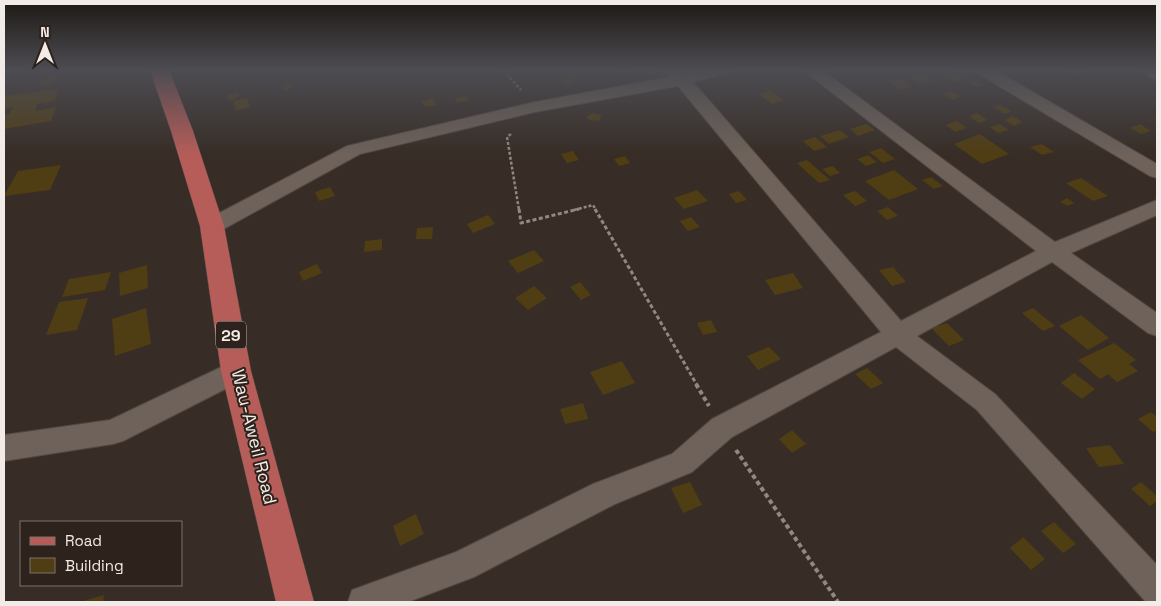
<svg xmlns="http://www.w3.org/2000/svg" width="1161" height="606" viewBox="0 0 1161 606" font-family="'Space Grotesk',sans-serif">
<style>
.building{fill:#4f3d13}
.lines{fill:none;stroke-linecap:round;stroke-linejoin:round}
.street-casing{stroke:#524843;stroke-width:2}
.primary-casing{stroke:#524843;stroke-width:1}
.path-far2{stroke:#918882;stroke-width:2.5;stroke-dasharray:3 2;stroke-linecap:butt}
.path-far1{stroke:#918882;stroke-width:3;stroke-dasharray:4 2.5;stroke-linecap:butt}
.path{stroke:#918882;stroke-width:4;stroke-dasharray:4.5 3;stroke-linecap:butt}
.street{fill:#6e625a;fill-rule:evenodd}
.primary{fill:#b65d59;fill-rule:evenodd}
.labels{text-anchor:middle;stroke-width:4;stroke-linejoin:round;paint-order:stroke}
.shield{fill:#2d231c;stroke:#b8afaa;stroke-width:1}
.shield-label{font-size:16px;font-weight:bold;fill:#f3ebe7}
.street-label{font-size:18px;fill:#f3ebe7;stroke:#2d231c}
</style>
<rect width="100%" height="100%" fill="#372d26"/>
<!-- building -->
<g class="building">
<path d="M 616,70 L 632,70 L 634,73 L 618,75 Z"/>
<path d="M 959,70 L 964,70 L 970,75 L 962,77 L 954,72 Z"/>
<path d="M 1074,70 L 1080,70 L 1086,74 L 1078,77 L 1068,72 Z"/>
<path d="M 921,75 L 932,82 L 922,85 L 911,78 Z"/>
<path d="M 955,75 L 964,80 L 954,83 L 945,78 Z"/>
<path d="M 571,76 L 577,82 L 567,86 L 561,79 Z"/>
<path d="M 58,77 L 53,85 L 38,86 L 44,78 Z"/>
<path d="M 899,78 L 912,87 L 901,90 L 888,81 Z"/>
<path d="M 974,80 L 983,85 L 977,87 L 967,82 Z"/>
<path d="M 289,82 L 295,87 L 285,91 L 280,86 Z"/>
<path d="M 58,89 L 55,101 L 37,104 L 35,111 L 56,107 L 51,121 L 4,129 L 4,115 L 9,114 L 13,107 L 4,109 L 4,96 Z"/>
<path d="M 771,91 L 784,100 L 772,104 L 759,94 Z"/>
<path d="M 952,91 L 961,97 L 952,100 L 943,94 Z"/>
<path d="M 237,92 L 241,96 L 230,101 L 226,96 Z"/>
<path d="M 466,96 L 469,100 L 457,103 L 455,98 Z"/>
<path d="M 247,98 L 250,107 L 236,111 L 233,101 Z"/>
<path d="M 433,98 L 436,105 L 425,107 L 422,101 Z"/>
<path d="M 1000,105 L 1012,111 L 1005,114 L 993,107 Z"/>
<path d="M 594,113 L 601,115 L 600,120 L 594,121 L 587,119 L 587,116 Z"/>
<path d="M 977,113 L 987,120 L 979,123 L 969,116 Z"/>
<path d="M 1013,116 L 1023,122 L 1014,126 L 1004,120 Z"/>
<path d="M 957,121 L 967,128 L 955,132 L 946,125 Z"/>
<path d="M 866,124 L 875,130 L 858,136 L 850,129 Z"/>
<path d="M 1000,124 L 1009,130 L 998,133 L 990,127 Z"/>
<path d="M 1140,124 L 1151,131 L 1141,134 L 1130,128 Z"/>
<path d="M 840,130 L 849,137 L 829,144 L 820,136 Z"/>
<path d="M 980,134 L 1009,154 L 982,164 L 954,144 Z"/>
<path d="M 815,137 L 827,147 L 814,151 L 803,141 Z"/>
<path d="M 1042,144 L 1054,152 L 1042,155 L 1030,147 Z"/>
<path d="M 881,148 L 895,159 L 883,163 L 869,152 Z"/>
<path d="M 573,151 L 579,160 L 567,163 L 561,154 Z"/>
<path d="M 868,155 L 877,162 L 866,166 L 857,159 Z"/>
<path d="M 625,156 L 630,163 L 619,166 L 614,159 Z"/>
<path d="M 807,160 L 830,180 L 819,183 L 797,163 Z"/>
<path d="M 61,165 L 50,190 L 4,196 L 18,171 Z"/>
<path d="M 833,166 L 840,173 L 830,176 L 822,169 Z"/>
<path d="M 894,170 L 918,189 L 889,200 L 865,181 Z"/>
<path d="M 931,177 L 943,186 L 934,189 L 922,180 Z"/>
<path d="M 1081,178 L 1108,196 L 1093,201 L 1066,183 Z"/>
<path d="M 330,187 L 335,196 L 319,201 L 315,192 Z"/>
<path d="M 697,190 L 708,201 L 684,209 L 674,198 Z"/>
<path d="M 739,191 L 747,200 L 736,203 L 729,194 Z"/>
<path d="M 855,191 L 867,201 L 855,206 L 843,195 Z"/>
<path d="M 1067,198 L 1074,203 L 1068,206 L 1060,202 Z"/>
<path d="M 888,207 L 898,216 L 887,220 L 877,211 Z"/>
<path d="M 488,215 L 495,224 L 473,233 L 467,224 Z"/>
<path d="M 691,217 L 700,227 L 688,231 L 680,221 Z"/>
<path d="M 433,227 L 432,239 L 416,239 L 417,228 Z"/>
<path d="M 382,239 L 382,250 L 364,252 L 365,241 Z"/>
<path d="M 534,250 L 544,261 L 518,273 L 508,261 Z"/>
<path d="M 317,264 L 322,273 L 303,281 L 299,272 Z"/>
<path d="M 147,265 L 148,288 L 120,296 L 119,273 Z"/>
<path d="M 893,267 L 906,282 L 892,286 L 879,270 Z"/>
<path d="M 111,272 L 105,290 L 62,297 L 69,279 Z"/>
<path d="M 793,273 L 803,288 L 775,295 L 765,280 Z"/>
<path d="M 580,282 L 591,295 L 581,300 L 570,287 Z"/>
<path d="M 534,286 L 547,298 L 528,310 L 515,298 Z"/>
<path d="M 88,298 L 77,330 L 46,335 L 59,302 Z"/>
<path d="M 146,308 L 151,344 L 115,356 L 112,319 Z"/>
<path d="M 1033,308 L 1055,326 L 1043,331 L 1022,313 Z"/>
<path d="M 1081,315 L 1109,338 L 1088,350 L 1059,326 Z"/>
<path d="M 711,320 L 717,332 L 703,335 L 697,323 Z"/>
<path d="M 947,323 L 964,340 L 949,346 L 931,328 Z"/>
<path d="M 1114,343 L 1136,360 L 1129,364 L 1138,371 L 1117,382 L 1108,374 L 1100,379 L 1078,360 Z"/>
<path d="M 769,347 L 781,359 L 758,370 L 747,356 Z"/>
<path d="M 622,361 L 635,383 L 603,395 L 590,372 Z"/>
<path d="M 867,368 L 883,383 L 871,389 L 855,374 Z"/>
<path d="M 1074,373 L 1095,389 L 1082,399 L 1061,383 Z"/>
<path d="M 583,403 L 588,419 L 565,424 L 560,409 Z"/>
<path d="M 1151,412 L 1157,417 L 1157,430 L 1153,432 L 1138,419 Z"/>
<path d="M 792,430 L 806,444 L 792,453 L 779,439 Z"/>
<path d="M 1110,445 L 1124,464 L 1099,467 L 1086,448 Z"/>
<path d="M 690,482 L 702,505 L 683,513 L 671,488 Z"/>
<path d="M 1141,482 L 1157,496 L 1157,501 L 1150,506 L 1131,489 Z"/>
<path d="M 416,514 L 424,534 L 400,546 L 393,526 Z"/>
<path d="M 1054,522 L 1076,544 L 1063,553 L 1041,531 Z"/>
<path d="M 1023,537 L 1045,559 L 1031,570 L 1010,548 Z"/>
<path d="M 104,595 L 103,602 L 80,602 Z"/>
</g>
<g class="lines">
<defs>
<g id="street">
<path d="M 663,70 L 681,70 L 685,74 L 700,70 L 729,70 L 727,73 L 693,82 L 901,321 L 1036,251 L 803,70 L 822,70 L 1055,242 L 1157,200 L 1157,215 L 1071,253 L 1157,313 L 1157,336 L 1148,333 L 1052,262 L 917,336 L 995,394 L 1157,565 L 1157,602 L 1145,601 L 977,410 L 896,347 L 732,437 L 692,472 L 615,504 L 474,577 L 408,602 L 348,602 L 352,590 L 456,552 L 593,484 L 672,454 L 712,419 L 881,332 L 678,86 L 535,112 L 360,154 L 220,231 L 212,233 L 204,231 L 201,226 L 204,221 L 347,146 L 535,102 L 669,77 Z"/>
<path d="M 975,70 L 995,70 L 1157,164 L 1157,178 L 1150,176 L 977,73 Z"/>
<path d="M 1142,70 L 1157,70 L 1157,79 L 1151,78 Z"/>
<path d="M 236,360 L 245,363 L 249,371 L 245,379 L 123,441 L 113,444 L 4,461 L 4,435 L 110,420 Z"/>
</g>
<path id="primary" d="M 150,70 L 169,70 L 193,131 L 224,226 L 251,371 L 314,602 L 276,602 L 221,371 L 200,226 L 171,131 Z"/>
</defs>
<!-- street casing -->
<use href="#street" class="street-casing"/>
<!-- primary casing -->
<use href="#primary" class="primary-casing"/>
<!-- path-far2 -->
<g class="path-far2">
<path d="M 503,70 L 521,90"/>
<path d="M 511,134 L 507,137 L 519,210"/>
<path d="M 574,210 L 593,205 L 596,210"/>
</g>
<!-- path-far1 -->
<g class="path-far1">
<path d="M 519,209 L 521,223 L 579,209"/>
<path d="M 595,209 L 697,385"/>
</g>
<!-- path -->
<g class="path">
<path d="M 696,384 L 709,406"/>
<path d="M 736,450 L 838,602"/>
</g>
<!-- street -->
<use href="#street" class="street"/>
<!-- primary -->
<use href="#primary" class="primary"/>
</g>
<!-- sky -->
<linearGradient id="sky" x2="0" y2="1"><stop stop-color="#1e1915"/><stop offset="0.45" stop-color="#4d4c52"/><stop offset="1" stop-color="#4d4c52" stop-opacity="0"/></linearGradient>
<rect width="1161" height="155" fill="url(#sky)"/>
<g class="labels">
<!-- shield labels -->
<rect class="shield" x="216" y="321.5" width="30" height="27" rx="4"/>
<g class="shield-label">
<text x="231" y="341">29</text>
</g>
<!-- street labels -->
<g class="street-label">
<text transform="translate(254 437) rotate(76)" y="6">Wau-Aweil Road</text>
</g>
</g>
<!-- border -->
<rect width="1161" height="606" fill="none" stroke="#f3ebe7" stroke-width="10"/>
<!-- legend -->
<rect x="20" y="521" width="162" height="65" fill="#2d231c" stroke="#7c736d"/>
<rect x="30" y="537" width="25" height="8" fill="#b65d59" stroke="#7c736d"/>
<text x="65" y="546" font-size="15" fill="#f3ebe7">Road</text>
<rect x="30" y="558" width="25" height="15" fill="#4f3d13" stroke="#7c736d"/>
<text x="65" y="571" font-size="15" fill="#f3ebe7">Building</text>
<!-- north arrow -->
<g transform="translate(45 45)" stroke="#2d231c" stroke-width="4" paint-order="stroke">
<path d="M0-4L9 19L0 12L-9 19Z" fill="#f3ebe7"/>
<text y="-8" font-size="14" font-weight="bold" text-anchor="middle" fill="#f3ebe7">N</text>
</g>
</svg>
